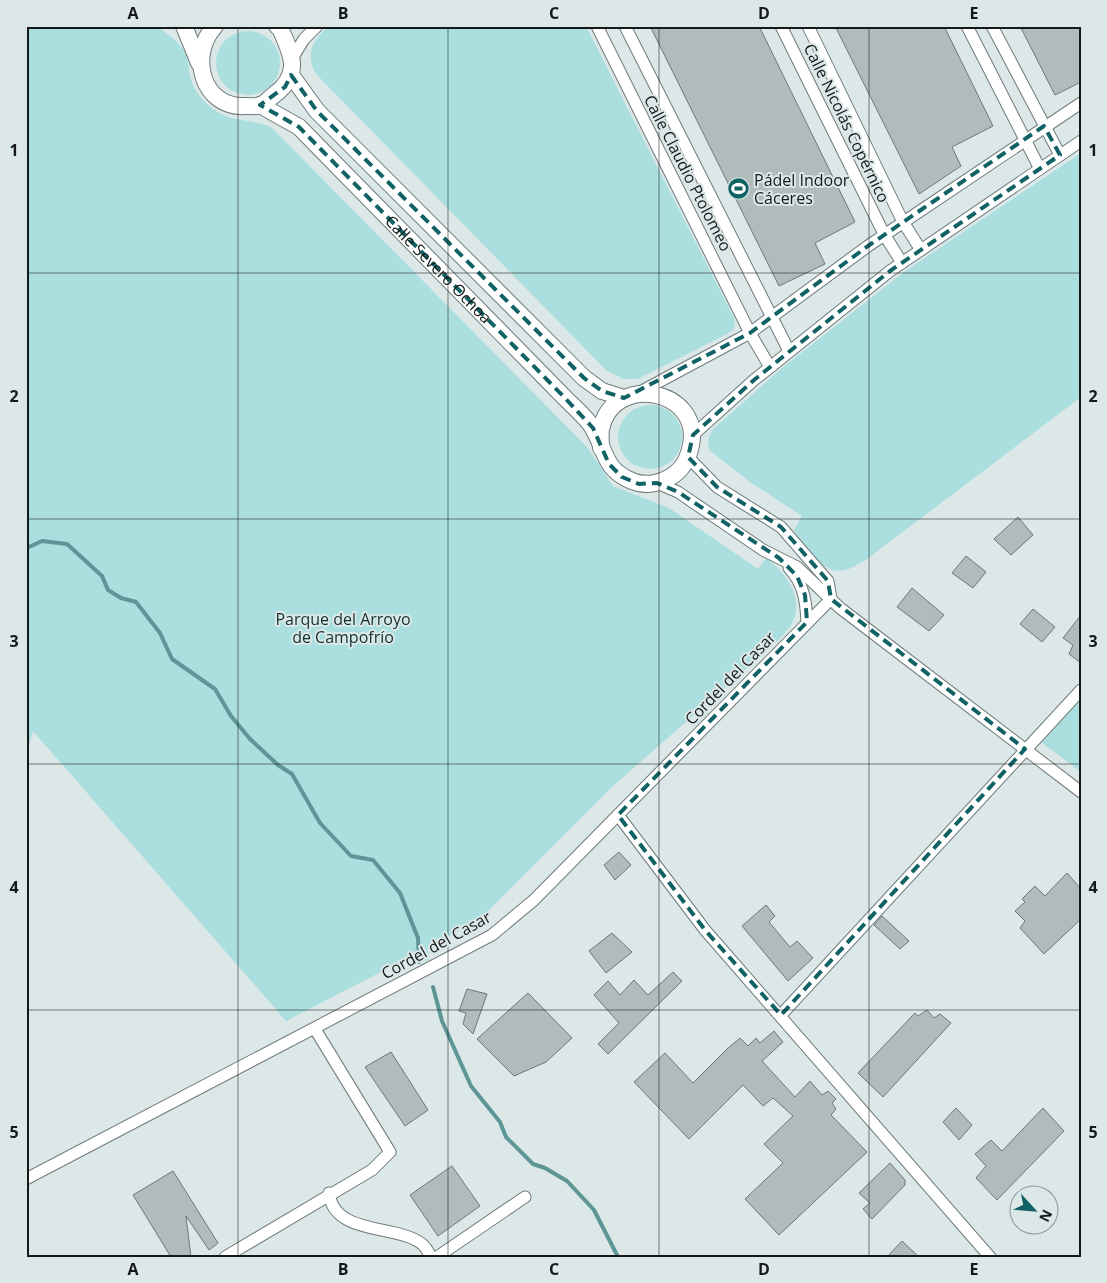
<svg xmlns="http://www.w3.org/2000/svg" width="1107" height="1283" viewBox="0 0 1107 1283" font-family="'Open Sans',sans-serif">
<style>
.green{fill:#abdede}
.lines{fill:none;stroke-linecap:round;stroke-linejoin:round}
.stream{stroke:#5e9596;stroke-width:4}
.building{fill:#b0bcbc;stroke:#6c7777}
.street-casing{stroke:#6f7a7a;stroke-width:13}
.secondary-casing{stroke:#6f7a7a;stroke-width:18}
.street{stroke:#fff;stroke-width:11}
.secondary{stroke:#fff;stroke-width:16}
.marked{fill:none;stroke:#116264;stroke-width:4;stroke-dasharray:10 6;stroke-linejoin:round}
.grid{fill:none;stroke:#15191a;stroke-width:1;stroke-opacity:0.55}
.labels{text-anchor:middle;stroke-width:4;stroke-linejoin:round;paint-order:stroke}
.street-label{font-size:16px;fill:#15191a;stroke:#dce8e8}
.poi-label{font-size:16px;fill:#15191a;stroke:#dce8e8;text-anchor:start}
.park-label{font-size:16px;fill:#133031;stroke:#dce8e8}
.neatline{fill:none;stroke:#15191a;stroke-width:2}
.grid-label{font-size:16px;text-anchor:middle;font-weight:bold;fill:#15191a}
</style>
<rect width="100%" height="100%" fill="#dce8e8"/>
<!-- green -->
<g class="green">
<path d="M 26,26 L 157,26 C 167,34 179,41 185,53 C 189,61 188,70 191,79 C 193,90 204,102 213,109 C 231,123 252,118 271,127 L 588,448 L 613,486 L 669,508 L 758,569 L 766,558 C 785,571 804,597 793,621 C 791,627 785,632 782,637 L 612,787 L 482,917 L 428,949 L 429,960 L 412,964 L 412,956 L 286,1021 L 33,731 L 26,758 Z"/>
<path d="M 330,26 L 586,26 L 735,320 L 734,329 L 727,334 L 638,379 L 623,379 L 606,370 L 317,75 C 304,57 312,38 330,26 Z"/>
<circle cx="248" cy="63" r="32"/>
<path d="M 1081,153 L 1081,397 L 867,559 C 860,563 853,568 846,570 C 823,576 802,547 794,530 L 802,516 L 750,482 L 709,450 L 708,440 L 712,430 L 782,368 L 904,272 Z"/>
<circle cx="650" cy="437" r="32"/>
<path d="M 1081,699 L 1081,772 L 1041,742 Z"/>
</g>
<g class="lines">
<!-- stream -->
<g class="stream">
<path d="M 26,546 L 29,547 L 42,541 L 67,544 L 102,576 L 108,590 L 121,598 L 136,602 L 160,633 L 172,659 L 215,689 L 231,716 L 250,739 L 278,765 L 292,774 L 320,823 L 351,856 L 373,860 L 400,893 L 418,938 L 419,962"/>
<path d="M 433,987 L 442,1021 L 471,1086 L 500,1122 L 506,1137 L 533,1164 L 545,1168 L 567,1181 L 594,1210 L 618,1257"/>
</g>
</g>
<!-- building -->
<g class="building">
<path d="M 650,26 L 759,26 L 855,222 L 815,243 L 825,264 L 779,286 Z"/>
<path d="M 835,26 L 944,26 L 993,126 L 952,147 L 961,166 L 919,194 Z"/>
<path d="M 1020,26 L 1081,26 L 1081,82 L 1055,95 Z"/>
<path d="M 1018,517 L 1033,535 L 1011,555 L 994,539 Z"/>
<path d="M 966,556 L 986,572 L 973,588 L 952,573 Z"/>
<path d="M 912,588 L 944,615 L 929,631 L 897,607 Z"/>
<path d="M 1033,609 L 1055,627 L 1042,642 L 1020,624 Z"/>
<path d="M 1081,615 L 1081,663 L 1069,654 L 1073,645 L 1063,638 Z"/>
<path d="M 619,852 L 631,865 L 615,880 L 604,865 Z"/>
<path d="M 1067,873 L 1081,889 L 1081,919 L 1044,954 L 1020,928 L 1025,921 L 1015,911 L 1025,902 L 1022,899 L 1035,886 L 1045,896 Z"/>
<path d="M 766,905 L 775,916 L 769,922 L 790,947 L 797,941 L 813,958 L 788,981 L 742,926 Z"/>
<path d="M 882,916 L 909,941 L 900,949 L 874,925 Z"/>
<path d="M 612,933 L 632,952 L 606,973 L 589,951 Z"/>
<path d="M 673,972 L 682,981 L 608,1054 L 598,1044 L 619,1023 L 594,995 L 608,981 L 620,995 L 634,980 L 648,995 Z"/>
<path d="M 467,989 L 487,994 L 473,1034 L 463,1024 L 466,1013 L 459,1011 Z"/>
<path d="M 528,993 L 572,1038 L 546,1062 L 514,1076 L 477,1039 Z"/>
<path d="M 927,1010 L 934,1018 L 940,1014 L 951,1023 L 883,1097 L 858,1073 L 915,1013 L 918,1016 Z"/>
<path d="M 774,1031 L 783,1042 L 762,1061 L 795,1097 L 810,1081 L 822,1095 L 828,1091 L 836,1099 L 832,1103 L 836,1109 L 831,1115 L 867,1152 L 779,1235 L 745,1199 L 783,1163 L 764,1144 L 793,1116 L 773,1098 L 763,1106 L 743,1085 L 689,1139 L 634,1082 L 665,1053 L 693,1083 L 727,1049 L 740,1038 L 748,1046 L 756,1038 L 760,1043 Z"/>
<path d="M 391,1052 L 428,1110 L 405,1126 L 365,1067 Z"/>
<path d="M 956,1108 L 972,1125 L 959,1140 L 943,1122 Z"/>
<path d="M 1043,1108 L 1064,1131 L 997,1200 L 976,1178 L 986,1166 L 975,1154 L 991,1140 L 1002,1151 Z"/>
<path d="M 890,1163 L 905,1180 L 905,1185 L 872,1219 L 863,1209 L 870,1203 L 859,1193 Z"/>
<path d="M 452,1166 L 480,1206 L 438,1236 L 410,1195 Z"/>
<path d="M 173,1171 L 218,1243 L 209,1250 L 186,1216 L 191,1257 L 171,1257 L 133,1195 Z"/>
<path d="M 902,1241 L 919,1257 L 887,1257 Z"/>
</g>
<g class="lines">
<defs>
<g id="street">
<path d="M 597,26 L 750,333 L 770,367"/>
<path d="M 625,26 L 789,351"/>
<path d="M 781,26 L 884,234 L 902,263"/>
<path d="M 808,26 L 903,222 L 921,250"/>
<path d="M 967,26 L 1040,169"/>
<path d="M 992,26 L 1060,155"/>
<path d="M 293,57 L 304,39 L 317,26"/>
<path d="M 640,392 L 750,333 L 868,246 L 1081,103"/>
<path d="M 693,435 L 754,380 L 890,271 L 1081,141"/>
<path d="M 688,457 L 717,487 L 781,527 L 828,581 L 831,599"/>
<path d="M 657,483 L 678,492 L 763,550 L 797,567 L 840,608 L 1081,792"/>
<path d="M 789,568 C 804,584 806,601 807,622"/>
<path d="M 618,815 L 705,930 L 990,1257"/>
<path d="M 781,1015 L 1081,690"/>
<path d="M 26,1179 L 492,935 L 534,900 L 831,599"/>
<path d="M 329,1193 C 334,1236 397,1224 422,1244 C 426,1247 429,1253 431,1257"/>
<path d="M 225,1257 L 372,1170 L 390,1152 L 315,1029"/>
<path d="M 437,1257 L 525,1197"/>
</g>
<g id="secondary">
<path d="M 184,26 L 199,63"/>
<path d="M 215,26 C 188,55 202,109 246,106 C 251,106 257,107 262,105 C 266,102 270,98 274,95 C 302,74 292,55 280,28 L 277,26"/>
<path d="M 291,75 L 317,111 L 584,378 L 602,391 L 624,398"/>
<path id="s1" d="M 260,105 L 299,127 L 565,398 C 574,407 586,417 593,428 C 606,451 604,470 632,481 C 646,487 663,483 675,474 C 684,467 689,456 691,445 C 702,389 613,372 601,429 C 600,435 601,442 601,448"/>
</g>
</defs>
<!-- street casing -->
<use href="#street" class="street-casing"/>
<!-- secondary casing -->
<use href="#secondary" class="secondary-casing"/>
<!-- street -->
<use href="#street" class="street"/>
<!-- secondary -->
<use href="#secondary" class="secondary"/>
</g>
<!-- marked area -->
<path class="marked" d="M 291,75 L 317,111 L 584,378 L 602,391 L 624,398 L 750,333 L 868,246 L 1044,126 L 1060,155 L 890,271 L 754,380 L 693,435 L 688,457 L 717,487 L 781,527 L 828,581 L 831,599 L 1025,749 L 781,1015 L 705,930 L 618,815 L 807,622 L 805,595 L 797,576 L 779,558 L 678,492 L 657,483 L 639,484 L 622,477 L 609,464 L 593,428 L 565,398 L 299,127 L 260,105 L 285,87 Z"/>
<!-- grid -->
<path class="grid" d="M 238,26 L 238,1257M 448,26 L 448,1257M 659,26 L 659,1257M 869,26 L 869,1257M 26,273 L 1081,273M 26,519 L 1081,519M 26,764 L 1081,764M 26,1010 L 1081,1010"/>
<!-- icons -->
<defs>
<symbol id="stadium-disc" viewBox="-11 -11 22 22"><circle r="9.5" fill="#116264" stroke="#dce8e8"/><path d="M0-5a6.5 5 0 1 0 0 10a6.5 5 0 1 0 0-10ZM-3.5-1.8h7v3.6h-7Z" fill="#fff"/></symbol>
</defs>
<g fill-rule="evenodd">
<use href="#stadium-disc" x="726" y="176" width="25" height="25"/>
</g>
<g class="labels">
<!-- street labels -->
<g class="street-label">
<text transform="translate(847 123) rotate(64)" y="6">Calle Nicolás Copérnico</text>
<text transform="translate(688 173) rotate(63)" y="6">Calle Claudio Ptolomeo</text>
<text dy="6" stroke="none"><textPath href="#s1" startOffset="244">Calle Severo Ochoa</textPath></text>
<text transform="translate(730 678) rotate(-46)" y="6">Cordel del Casar</text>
<text transform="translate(436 945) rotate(-29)" y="6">Cordel del Casar</text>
</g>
<!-- poi labels -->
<g class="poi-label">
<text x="754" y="186">Pádel Indoor<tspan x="754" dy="18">Cáceres</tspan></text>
</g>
<!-- park labels -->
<g class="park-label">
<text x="343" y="625">Parque del Arroyo<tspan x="343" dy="18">de Campofrío</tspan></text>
</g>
</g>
<!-- border -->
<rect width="1107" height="1283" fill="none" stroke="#dce8e8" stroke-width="55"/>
<!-- north arrow -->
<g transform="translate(1034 1210) rotate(116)"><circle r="24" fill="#dce8e8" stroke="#8c9596"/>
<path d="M0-4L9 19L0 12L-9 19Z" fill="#116264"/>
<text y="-8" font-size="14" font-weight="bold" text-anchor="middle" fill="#15191a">N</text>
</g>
<rect x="28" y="28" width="1052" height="1228" class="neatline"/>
<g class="grid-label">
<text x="133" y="19">A</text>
<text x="343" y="19">B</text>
<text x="554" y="19">C</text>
<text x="764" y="19">D</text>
<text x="974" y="19">E</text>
<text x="14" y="156">1</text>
<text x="1093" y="156">1</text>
<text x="14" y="402">2</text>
<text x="1093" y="402">2</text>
<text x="14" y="647">3</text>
<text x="1093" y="647">3</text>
<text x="14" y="893">4</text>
<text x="1093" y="893">4</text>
<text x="14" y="1138">5</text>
<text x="1093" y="1138">5</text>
<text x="133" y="1275">A</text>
<text x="343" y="1275">B</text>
<text x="554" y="1275">C</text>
<text x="764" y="1275">D</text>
<text x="974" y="1275">E</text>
</g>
</svg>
